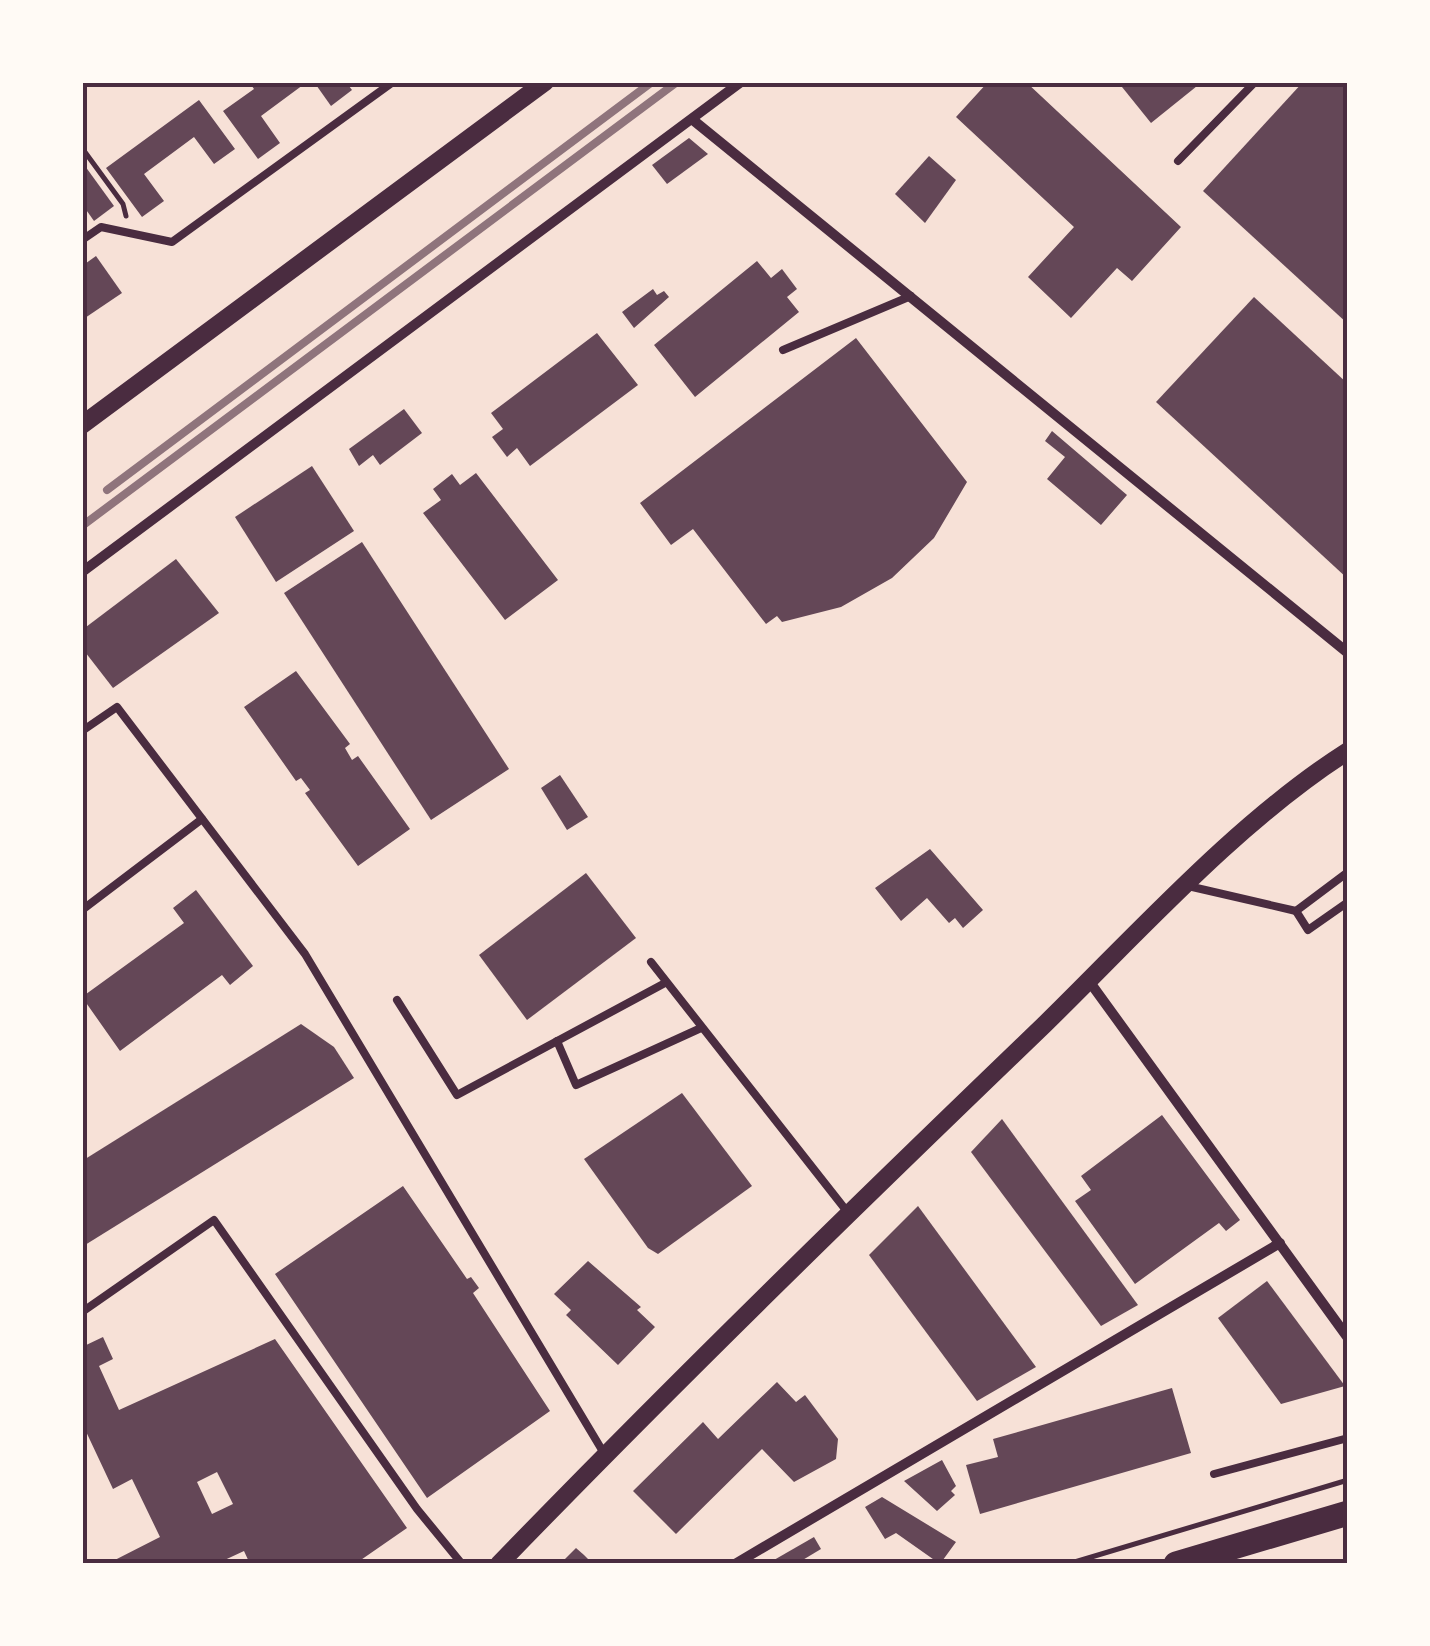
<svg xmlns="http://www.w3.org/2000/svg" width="1430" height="1646" viewBox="0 0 1430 1646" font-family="'Alegreya Sans',sans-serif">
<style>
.building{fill:#644757;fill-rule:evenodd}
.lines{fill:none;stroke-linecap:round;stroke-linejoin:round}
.path{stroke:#4a2c40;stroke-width:5}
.service{stroke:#4a2c40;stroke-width:8}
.minor{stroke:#4a2c40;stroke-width:10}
.tertiary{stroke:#4a2c40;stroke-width:18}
.primary{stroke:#4a2c40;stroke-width:25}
.rail{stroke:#8f747c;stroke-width:8}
.neatline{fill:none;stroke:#4a2c40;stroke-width:4}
</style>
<rect width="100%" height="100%" fill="#f7e1d7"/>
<!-- building -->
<g class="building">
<path d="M 249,82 L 307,82 L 261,116 L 280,143 L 258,159 L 223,111 L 254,89 Z"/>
<path d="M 314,82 L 346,82 L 352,90 L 331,106 Z"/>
<path d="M 988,82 L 1026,82 L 1181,227 L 1132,281 L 1117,268 L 1071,318 L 1028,277 L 1074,227 L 956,117 Z"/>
<path d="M 1118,82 L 1202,82 L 1151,123 Z"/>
<path d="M 1303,82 L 1348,82 L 1348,324 L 1203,191 Z"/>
<path d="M 199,100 L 235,149 L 214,164 L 194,137 L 167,157 L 144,174 L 164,201 L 142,217 L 106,168 Z"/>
<path d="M 689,138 L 708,154 L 667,184 L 652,165 Z"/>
<path d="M 929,156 L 956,180 L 925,223 L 895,194 Z"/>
<path d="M 85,166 L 114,206 L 94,221 L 82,204 Z"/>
<path d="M 96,256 L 122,293 L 82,320 L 82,266 Z"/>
<path d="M 757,261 L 771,278 L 782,269 L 797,289 L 787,297 L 799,312 L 695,397 L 654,345 Z"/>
<path d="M 653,289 L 657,295 L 664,291 L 669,297 L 634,328 L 622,312 Z"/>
<path d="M 1254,297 L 1348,384 L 1348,579 L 1156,402 Z"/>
<path d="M 597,333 L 638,385 L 530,466 L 517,448 L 507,457 L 492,437 L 503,429 L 491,413 Z"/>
<path d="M 856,338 L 967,482 L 934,538 L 892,578 L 841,607 L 782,622 L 777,616 L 766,624 L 693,529 L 671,545 L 640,503 Z"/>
<path d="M 404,409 L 422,433 L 380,465 L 373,455 L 359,466 L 349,449 Z"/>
<path d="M 1052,431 L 1127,495 L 1101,525 L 1047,479 L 1065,457 L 1045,441 Z"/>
<path d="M 312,466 L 354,531 L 276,582 L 235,517 Z"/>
<path d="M 476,473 L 558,580 L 505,620 L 423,513 L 441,500 L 433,489 L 452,474 L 460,485 Z"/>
<path d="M 362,542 L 509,769 L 431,820 L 284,593 Z"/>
<path d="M 176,559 L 219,613 L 113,688 L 82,648 L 82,630 Z"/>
<path d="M 296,671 L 350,744 L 345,748 L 352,760 L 358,756 L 410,829 L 358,866 L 305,793 L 310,790 L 301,778 L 296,781 L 244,707 Z"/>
<path d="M 560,775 L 588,817 L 567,830 L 541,788 Z"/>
<path d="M 930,849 L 983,910 L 963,928 L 955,918 L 949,923 L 927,898 L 901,921 L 875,888 Z"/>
<path d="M 586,873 L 636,938 L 527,1020 L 479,955 Z"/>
<path d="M 196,890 L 253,966 L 230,985 L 222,975 L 120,1051 L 82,997 L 184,923 L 173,908 Z"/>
<path d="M 301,1024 L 334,1047 L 354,1078 L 85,1245 L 82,1161 Z"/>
<path d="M 682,1093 L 752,1186 L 658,1254 L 648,1248 L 584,1159 Z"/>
<path d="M 1162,1115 L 1240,1220 L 1226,1231 L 1219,1223 L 1135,1284 L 1075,1201 L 1091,1190 L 1081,1176 Z"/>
<path d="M 1002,1119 L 1138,1305 L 1101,1326 L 971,1152 Z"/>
<path d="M 403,1186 L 467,1279 L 471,1277 L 479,1288 L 473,1293 L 550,1411 L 427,1498 L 275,1274 Z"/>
<path d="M 918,1206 L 1036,1367 L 977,1401 L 869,1255 Z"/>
<path d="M 588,1261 L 641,1307 L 637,1310 L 655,1327 L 618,1365 L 566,1315 L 571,1310 L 554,1294 Z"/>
<path d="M 1267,1281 L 1345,1386 L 1281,1404 L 1218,1318 Z"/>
<path d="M 103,1337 L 113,1359 L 99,1366 L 119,1410 L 275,1339 L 407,1528 L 355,1564 L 250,1564 L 244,1551 L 216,1564 L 107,1564 L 160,1537 L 132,1479 L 113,1489 L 82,1423 L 82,1347 ZM 217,1472 L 233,1504 L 212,1514 L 197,1482 Z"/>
<path d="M 777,1382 L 796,1402 L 805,1395 L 838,1439 L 836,1459 L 794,1482 L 762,1449 L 676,1534 L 633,1491 L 703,1422 L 718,1439 Z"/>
<path d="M 1172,1388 L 1191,1453 L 980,1514 L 966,1465 L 998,1457 L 993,1439 Z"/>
<path d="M 942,1460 L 956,1486 L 951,1491 L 955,1495 L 937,1511 L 904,1481 Z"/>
<path d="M 882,1497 L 956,1542 L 940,1564 L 896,1533 L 885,1539 L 865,1507 Z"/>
<path d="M 814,1537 L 821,1549 L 796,1564 L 767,1564 Z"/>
<path d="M 576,1548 L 584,1555 L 593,1564 L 560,1564 Z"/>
</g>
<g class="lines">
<!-- path -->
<g class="path">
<path d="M 82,148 L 123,204 L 126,216"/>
<path d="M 1068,1564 L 1348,1480"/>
</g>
<!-- service -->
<g class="service">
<path d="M 1178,161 L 1255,82"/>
<path d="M 82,240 L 101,227 L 172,242 L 393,82"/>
<path d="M 783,350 L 911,296"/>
<path d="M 82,731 L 117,707 L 305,954 L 605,1455"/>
<path d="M 1348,872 L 1296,911 L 1308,930 L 1348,902"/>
<path d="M 1188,886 L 1296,911"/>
<path d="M 82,910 L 202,819"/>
<path d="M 651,962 L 849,1214"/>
<path d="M 397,1000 L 457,1095 L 665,983"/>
<path d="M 557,1041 L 576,1085 L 701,1028"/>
<path d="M 82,1312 L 214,1220 L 417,1509 L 462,1564"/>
<path d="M 1214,1474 L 1348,1438"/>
</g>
<!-- minor -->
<g class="minor">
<path d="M 693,120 L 1348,653"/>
<path d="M 82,572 L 741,82"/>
<path d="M 1089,981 L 1348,1338"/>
<path d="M 735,1564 L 1280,1243"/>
</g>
<!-- tertiary -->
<g class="tertiary">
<path d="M 82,425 L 545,82"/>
<path d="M 499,1564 C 677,1380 860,1202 1044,1025 C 1138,933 1238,821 1348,751"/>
</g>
<!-- primary -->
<path class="primary" d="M 1176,1564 L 1348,1513"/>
<!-- rail -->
<g class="rail">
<path d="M 107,490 L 652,82"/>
<path d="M 82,526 L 677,82"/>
</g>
</g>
<!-- border -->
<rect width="1430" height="1646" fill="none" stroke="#fffaf5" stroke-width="170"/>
<rect x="85" y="85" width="1260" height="1476" class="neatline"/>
</svg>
